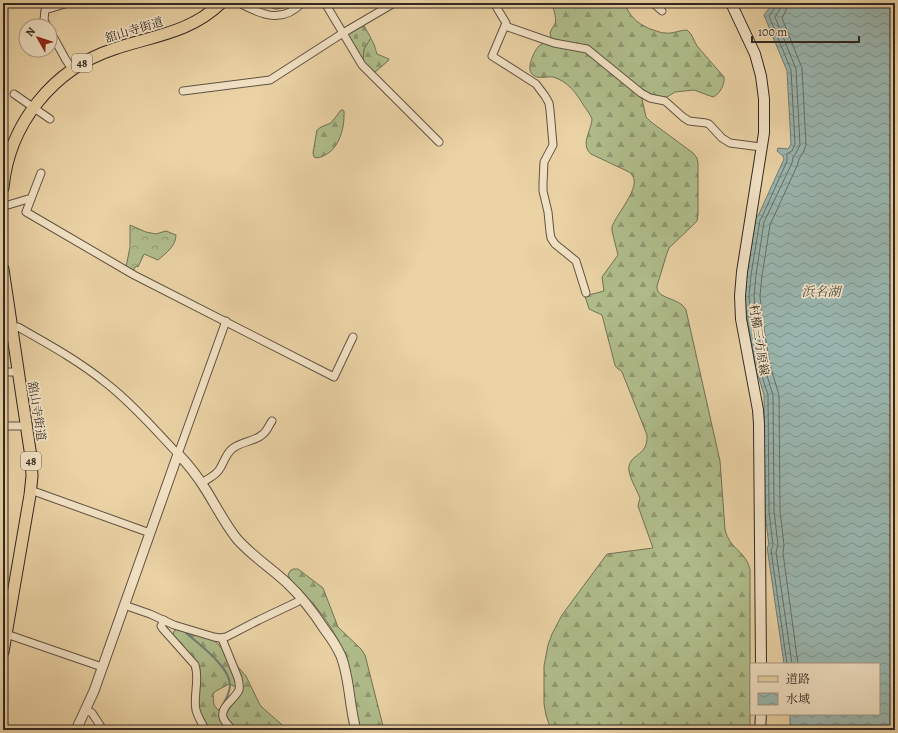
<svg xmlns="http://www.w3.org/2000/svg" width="898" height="733" viewBox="0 0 898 733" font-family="Alegreya,'Noto Serif JP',serif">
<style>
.forest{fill:url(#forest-firs);stroke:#707256;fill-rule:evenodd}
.cemetery{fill:url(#cemetery-stones);stroke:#707256}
.park{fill:url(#park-crowns);stroke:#707256}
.water{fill:url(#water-waves);stroke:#707d76}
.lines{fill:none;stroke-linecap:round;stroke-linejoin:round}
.shore{stroke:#666e68;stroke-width:1}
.stream{stroke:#707d76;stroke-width:2}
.minor-casing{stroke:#605242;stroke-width:9}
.tertiary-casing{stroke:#605242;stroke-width:11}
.secondary-casing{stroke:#312720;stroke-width:12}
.primary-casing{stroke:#312720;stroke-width:13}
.minor{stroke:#f2e2c5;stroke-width:7}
.tertiary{stroke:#f2e2c5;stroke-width:9}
.secondary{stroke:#f2e2c5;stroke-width:10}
.primary{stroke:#ebd3a6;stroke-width:11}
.labels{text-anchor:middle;stroke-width:3.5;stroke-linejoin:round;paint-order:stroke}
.shield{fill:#f2e2c5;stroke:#6b5f52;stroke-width:1}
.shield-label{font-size:11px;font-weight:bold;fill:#312720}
.street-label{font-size:12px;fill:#312720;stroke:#f2e2c5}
.water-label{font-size:13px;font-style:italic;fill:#4b4b44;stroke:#f2e2c5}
</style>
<defs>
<pattern id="forest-firs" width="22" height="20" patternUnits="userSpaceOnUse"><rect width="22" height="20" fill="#b0be8c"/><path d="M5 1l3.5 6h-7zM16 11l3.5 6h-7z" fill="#909a72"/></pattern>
<pattern id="cemetery-stones" width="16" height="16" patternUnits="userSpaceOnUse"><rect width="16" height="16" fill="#b0be8c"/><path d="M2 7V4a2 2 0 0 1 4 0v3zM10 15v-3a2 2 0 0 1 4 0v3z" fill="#909a72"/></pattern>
<pattern id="park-crowns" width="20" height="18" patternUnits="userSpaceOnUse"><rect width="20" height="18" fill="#b0be8c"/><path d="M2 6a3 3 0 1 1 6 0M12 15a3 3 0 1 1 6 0" fill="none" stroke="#909a72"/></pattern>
<pattern id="water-waves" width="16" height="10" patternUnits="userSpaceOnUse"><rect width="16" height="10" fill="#9ab6af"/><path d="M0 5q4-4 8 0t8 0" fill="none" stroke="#7e948e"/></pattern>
</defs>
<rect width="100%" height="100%" fill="#ebd3a6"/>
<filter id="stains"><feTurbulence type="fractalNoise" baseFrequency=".005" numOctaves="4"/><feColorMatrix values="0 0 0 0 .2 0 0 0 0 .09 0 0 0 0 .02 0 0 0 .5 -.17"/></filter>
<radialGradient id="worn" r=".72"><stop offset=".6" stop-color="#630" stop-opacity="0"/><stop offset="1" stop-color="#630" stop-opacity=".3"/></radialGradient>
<!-- forest -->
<g class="forest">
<path d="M 552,3 L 624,3 C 631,17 635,22 650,29 C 655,30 660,33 665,33 C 673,34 680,30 687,30 L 691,34 L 697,46 L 724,77 C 725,84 720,94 713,97 L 694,90 L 675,92 L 667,97 L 664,97 L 655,96 L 647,94 L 591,49 L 555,40 L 551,38 L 550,33 C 551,30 553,27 555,24 C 557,17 553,9 552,3 Z"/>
<path d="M 369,37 C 374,41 375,48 377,54 L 389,59 L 388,61 L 375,72 L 373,72 L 363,61 L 364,49 Z"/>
<path d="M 544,43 L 585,52 L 639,95 L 642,99 L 646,117 L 651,122 L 693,153 L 697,158 L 698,163 L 698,215 L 697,221 L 693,225 L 669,248 L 667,253 L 657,286 C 656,300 680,297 686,310 L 720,461 L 725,529 C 726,534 728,539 732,544 C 739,552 748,558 750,570 L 750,730 L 551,730 L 546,715 L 544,704 L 544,666 L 548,645 L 552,634 L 562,615 L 607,554 L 653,548 L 638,506 L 640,498 C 637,490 627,474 629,466 C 632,453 648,456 647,435 L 622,372 C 620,369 616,369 615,365 L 602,315 L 589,309 L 585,296 L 604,291 L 602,277 L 618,255 L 612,231 L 612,227 C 616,214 642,187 632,175 C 631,173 629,172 627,171 L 591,154 C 580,144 591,132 592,119 C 590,114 587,110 584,106 C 577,94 568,81 553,77 C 546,76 538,80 532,74 C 526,68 534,51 539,46 C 540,45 542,44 544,43 Z"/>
<path d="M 341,110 L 343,110 L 344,111 C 345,130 338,154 317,158 L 314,157 L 313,153 L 317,130 L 321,127 L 331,123 Z"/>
<path d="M 293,569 L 298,569 L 323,588 L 338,627 L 361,649 L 365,655 L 384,730 L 361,730 C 358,720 356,710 354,700 C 352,681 350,663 341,646 C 333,629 321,612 308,598 C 302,590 292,584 288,575 L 290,571 Z"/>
<path d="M 177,629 L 213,640 L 218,644 L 246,676 L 260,705 L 265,710 L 288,730 L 209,730 L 200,714 L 198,702 L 200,676 L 173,635 L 174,631 ZM 229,684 L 234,686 L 236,688 C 232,696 225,707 218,710 L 214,705 L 213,694 L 216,691 Z"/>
</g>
<!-- cemetery -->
<path class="cemetery" d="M 363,24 L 371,38 L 364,49 L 363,61 L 347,35 L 348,33 Z"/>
<!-- park -->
<path class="park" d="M 130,225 L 146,232 L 156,234 L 166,231 L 176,235 C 176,246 166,253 158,260 L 144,254 L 138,267 L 136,266 L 133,271 L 126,267 L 130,247 Z"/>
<!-- water -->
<path class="water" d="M 773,3 L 895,3 L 895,730 L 790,730 L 790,714 L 879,714 L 879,664 L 784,664 L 767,547 L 769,546 L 765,512 L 764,395 L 756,368 L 747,318 L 745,296 L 747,274 L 756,216 L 758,216 L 784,159 L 783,156 L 777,151 L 778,148 L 788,149 L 791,144 L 787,71 L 764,15 Z"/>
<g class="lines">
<!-- shore -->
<g class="shore">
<path d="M 776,3 L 776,6 L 769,16 L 791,70 L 795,144 L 792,151 L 787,154 L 787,161 L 762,217 L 760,220 L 751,275 L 749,296 L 751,318 L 759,367 L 768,395 L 769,512 L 773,545 L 771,550 L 787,664"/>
<path d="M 781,3 L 780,9 L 775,17 L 796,69 L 800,145 L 796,153 L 793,157 L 792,163 L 764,222 L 756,275 L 754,296 L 756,317 L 764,366 L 773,395 L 774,511 L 778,545 L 776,552 L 792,664"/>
<path d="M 787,3 L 786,10 L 782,18 L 802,68 L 806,145 L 804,151 L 799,159 L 797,166 L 770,225 L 762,276 L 760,296 L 762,316 L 770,365 L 779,395 L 780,511 L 784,545 L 783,553 L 798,664"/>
</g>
<!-- stream -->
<path class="stream" d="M 186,633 C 200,645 230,667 230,685 C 230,693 226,699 222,706"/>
<defs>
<g id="minor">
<path d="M 239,3 C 262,15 282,24 302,3"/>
<path d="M 269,3 L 276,5 L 287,3"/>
<path d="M 325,3 L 362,65 L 439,142"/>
<path d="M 494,3 L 506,23 L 492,56 L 536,84 L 545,96 L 549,103 L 550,110 L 553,145 L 544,162 L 543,183 L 543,191 L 548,212 L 550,232 L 551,238 L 555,244 L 576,261 L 586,293"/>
<path d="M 653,3 L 662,11"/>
<path d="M 47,26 L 44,20 L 45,10 L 68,3"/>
<path d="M 505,26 L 554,43 L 587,49 L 641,93 L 650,98 L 665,101 L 683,117 L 689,121 L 706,123 L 709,124 L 722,138 L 730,143 L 761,147"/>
<path d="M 50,31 L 66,60 L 72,69"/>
<path d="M 183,91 L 270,80 L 343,33 L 394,3"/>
<path d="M 14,94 L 50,119"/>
<path d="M 41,173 L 26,212 L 134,275 L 334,377 L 353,337"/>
<path d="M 3,205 L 8,205 L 28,199 L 30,200"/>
<path d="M 11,328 L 18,327 C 48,344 79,361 106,383 C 133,404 155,430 178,454 L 226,321"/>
<path d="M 3,372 L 18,372"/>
<path d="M 3,426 L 26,426"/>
<path d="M 202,483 C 207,479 215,476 219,470 C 224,463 225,455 232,449 C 241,441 255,442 263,434 C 267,431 269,425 272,421"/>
<path d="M 31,492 L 36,492 L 150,533"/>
<path d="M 124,605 L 150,614 L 174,625 L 214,637 L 220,638 L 226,637 L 259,620 L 297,602 L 302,598"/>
<path d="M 164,620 L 161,626 L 163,629 L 195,665 C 200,680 193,695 196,710 C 198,717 202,724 206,730"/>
<path d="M 6,635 L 12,636 L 102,667"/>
<path d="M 223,638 L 223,641 L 238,678 C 239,682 240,686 239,690 C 235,699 220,707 223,717 C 224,722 229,726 233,730"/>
<path d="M 86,710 L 92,713 L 103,730"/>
</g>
<path id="tertiary" d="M 76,730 L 94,691 L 178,454 C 189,465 198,477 206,490 C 216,506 225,524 237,539 C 252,556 271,568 287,583 C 302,597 314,613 325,630 C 331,638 337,647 341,656 C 350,679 349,706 356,730"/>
<g id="secondary">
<path d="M 731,3 L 755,54 L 761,76 L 764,99 L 764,133 L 742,272 L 740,296 L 741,319 L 758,410 L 759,424 L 761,664"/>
<path d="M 760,730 L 761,714"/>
</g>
<g id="primary">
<path d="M 3,188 C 9,124 53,69 114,49 C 152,36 190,33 221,3"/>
<path d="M 3,269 L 31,457 L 32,476 L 30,495 L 3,652"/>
</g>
</defs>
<!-- minor casing -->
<use href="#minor" class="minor-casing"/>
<!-- tertiary casing -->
<use href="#tertiary" class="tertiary-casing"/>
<!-- secondary casing -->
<use href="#secondary" class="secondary-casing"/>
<!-- primary casing -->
<use href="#primary" class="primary-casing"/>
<!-- minor -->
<use href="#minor" class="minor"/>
<!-- tertiary -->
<use href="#tertiary" class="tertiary"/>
<!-- secondary -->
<use href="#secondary" class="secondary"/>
<!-- primary -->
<use href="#primary" class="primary"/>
</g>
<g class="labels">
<!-- shield labels -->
<g class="shield">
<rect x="72" y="54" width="20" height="18" rx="3"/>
<rect x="21" y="452" width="20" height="18" rx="3"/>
</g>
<g class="shield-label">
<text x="82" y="67">48</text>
<text x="31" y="465">48</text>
</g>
<!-- street labels -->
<g class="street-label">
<text transform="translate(134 30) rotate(-17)" y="4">舘山寺街道</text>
<text transform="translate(759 340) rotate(81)" y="4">村櫛三方原線</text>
<text transform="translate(37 411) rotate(81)" y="4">舘山寺街道</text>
</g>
<!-- water labels -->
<g class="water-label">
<text x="821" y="296">浜名湖</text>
</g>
</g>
<!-- margin -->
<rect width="898" height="733" fill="none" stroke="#ebd3a6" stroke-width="16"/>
<rect x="4" y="4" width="890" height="725" fill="none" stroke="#312720" stroke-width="2"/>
<rect x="8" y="8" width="882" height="717" fill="none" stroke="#312720"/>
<!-- legend -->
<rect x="750" y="663" width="130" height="52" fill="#f2e2c5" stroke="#a59783"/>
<rect x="758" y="676" width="20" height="6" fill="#ebd3a6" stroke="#a59783"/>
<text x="786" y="683" font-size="12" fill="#312720">道路</text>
<rect x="758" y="693" width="20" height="12" fill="url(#water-waves)" stroke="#a59783"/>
<text x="786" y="703" font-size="12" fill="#312720">水域</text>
<!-- north arrow -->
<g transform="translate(38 38) rotate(309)"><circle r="19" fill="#f2e2c5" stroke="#a59783"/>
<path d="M0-3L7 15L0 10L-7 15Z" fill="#8f2418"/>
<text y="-6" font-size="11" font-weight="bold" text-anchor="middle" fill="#312720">N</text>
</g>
<!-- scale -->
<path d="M752 36v6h107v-6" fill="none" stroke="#312720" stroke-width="2"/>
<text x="758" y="36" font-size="12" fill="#312720" stroke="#f2e2c5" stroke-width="3" paint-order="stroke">100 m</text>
<rect width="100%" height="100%" filter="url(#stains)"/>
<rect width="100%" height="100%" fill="url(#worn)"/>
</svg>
